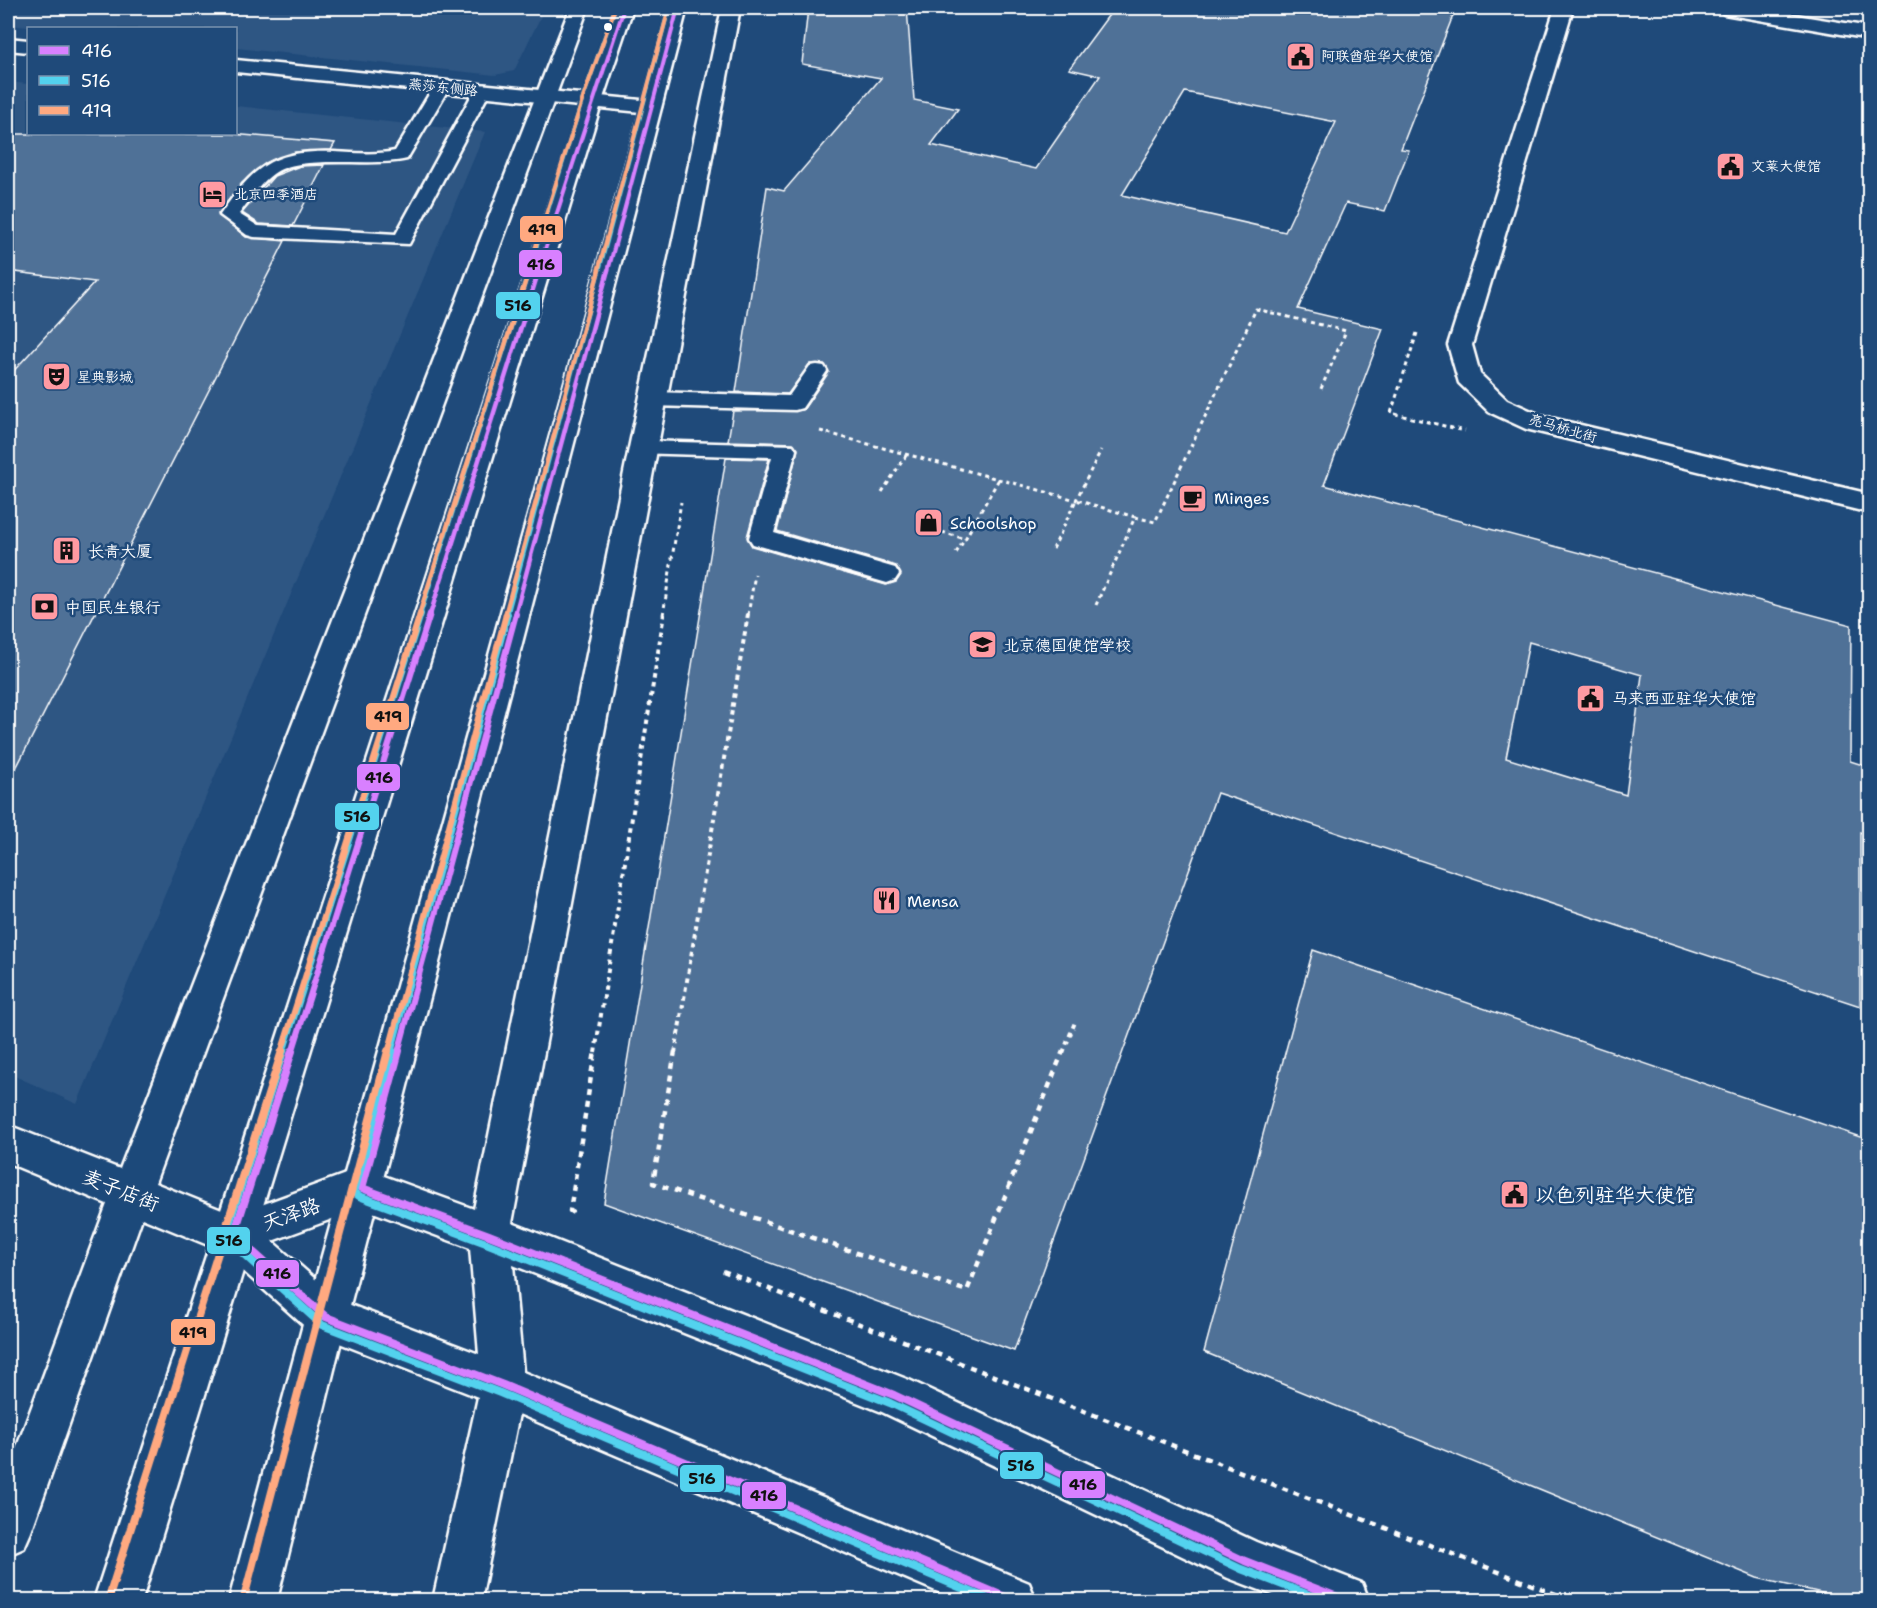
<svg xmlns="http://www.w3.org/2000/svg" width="1877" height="1608" viewBox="0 0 1877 1608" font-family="'Shantell Sans','LXGW WenKai TC',sans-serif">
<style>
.built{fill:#2e5683}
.building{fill:#507197;stroke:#fff;stroke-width:1.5;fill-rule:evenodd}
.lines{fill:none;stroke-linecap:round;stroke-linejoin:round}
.service-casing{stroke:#fff;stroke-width:5}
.minor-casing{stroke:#fff;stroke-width:5}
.tertiary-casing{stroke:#fff;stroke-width:5}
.secondary-casing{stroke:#fff;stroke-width:5}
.path-far2{stroke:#fff;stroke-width:3;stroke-dasharray:4 4;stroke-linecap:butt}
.path-far1{stroke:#fff;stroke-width:4;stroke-dasharray:4.5 4.5;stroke-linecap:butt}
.path{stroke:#fff;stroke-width:4.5;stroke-dasharray:6 6;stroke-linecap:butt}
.service{fill:#1f4a7a;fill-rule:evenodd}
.minor{fill:#1f4a7a;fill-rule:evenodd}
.tertiary{fill:#1f4a7a;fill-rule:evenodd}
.secondary{fill:#1f4a7a;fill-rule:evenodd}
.bus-1-far3-casing{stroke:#1f4a7a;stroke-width:7}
.bus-1-far2-casing{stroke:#1f4a7a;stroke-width:8}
.bus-1-far1-casing{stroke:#1f4a7a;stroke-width:10}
.bus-1-casing{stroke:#1f4a7a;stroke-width:12}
.bus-2-far3-casing{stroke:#1f4a7a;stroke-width:7}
.bus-2-far2-casing{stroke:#1f4a7a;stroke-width:8}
.bus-2-far1-casing{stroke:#1f4a7a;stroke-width:10}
.bus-2-casing{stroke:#1f4a7a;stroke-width:12}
.bus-3-far3-casing{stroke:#1f4a7a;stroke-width:7}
.bus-3-far2-casing{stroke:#1f4a7a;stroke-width:8}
.bus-3-far1-casing{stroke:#1f4a7a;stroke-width:10}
.bus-3-casing{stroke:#1f4a7a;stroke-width:12}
.bus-1-far3{stroke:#d880ff;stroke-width:4}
.bus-1-far2{stroke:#d880ff;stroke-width:4.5}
.bus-1-far1{stroke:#d880ff;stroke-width:6}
.bus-1{stroke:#d880ff;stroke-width:8}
.bus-2-far3{stroke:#53d2ee;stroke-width:4}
.bus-2-far2{stroke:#53d2ee;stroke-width:4.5}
.bus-2-far1{stroke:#53d2ee;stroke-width:6}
.bus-2{stroke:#53d2ee;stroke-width:8}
.bus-3-far3{stroke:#ffa980;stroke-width:4}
.bus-3-far2{stroke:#ffa980;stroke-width:4.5}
.bus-3-far1{stroke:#ffa980;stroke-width:6}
.bus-3{stroke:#ffa980;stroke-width:8}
.bus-dot{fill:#fff;stroke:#1f4a7a;stroke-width:2}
.labels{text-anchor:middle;stroke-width:5;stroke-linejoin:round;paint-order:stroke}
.far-poi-label{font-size:14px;fill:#fff;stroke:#1f4a7a;text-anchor:start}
.far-street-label{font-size:14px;fill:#fff;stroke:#1f4a7a}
.poi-label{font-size:16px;fill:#fff;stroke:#1f4a7a;text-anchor:start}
.near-street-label{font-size:20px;fill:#fff;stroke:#1f4a7a}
.near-poi-label{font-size:20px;fill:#fff;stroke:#1f4a7a;text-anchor:start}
.line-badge{stroke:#1f4a7a;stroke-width:2}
.pale-badge-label{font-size:16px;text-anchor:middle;font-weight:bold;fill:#111}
</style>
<rect width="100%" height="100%" fill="#1f4a7a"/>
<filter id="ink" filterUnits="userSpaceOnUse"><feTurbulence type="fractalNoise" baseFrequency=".0167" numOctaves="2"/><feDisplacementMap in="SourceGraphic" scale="12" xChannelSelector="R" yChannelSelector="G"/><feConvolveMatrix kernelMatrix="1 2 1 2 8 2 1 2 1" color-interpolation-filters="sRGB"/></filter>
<g filter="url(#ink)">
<!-- built -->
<g class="built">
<path d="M 8,8 L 545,8 L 514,71 L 495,75 L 236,48 L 236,28 L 40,28 L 8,25 Z"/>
<path d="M 8,82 L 28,84 L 28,134 L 236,134 L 236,106 L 485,132 L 77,1104 L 8,1073 Z"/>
</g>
<!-- building -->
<g class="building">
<path d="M 808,8 L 907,8 L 914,100 L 958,109 L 931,145 L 1036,169 L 1100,76 L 1069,69 L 1114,8 L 1456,8 L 1401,149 L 1409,150 L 1385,211 L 1346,203 L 1298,309 L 1383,329 L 1324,485 L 1851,625 L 1850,761 L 1869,767 L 1869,835 L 1860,832 L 1860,1006 L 1217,793 L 1014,1351 L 604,1203 L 726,458 L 769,459 L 747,537 L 752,546 L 886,585 L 896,582 L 901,575 L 896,566 L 777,531 L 798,449 L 793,443 L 728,441 L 733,411 L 803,410 L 829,372 L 824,364 L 810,364 L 788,394 L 736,392 L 767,187 L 784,191 L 881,78 L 802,64 ZM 1185,92 L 1336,122 L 1285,232 L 1122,195 ZM 1529,642 L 1642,675 L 1626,795 L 1506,758 Z"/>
<path d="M 8,134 L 232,134 L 335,143 L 331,150 L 295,152 L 266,163 L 242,183 L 218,214 L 246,237 L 285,241 L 8,784 L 8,377 L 95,282 L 8,271 Z"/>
<path d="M 324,165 L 293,226 L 259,224 L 242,213 L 274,176 L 300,166 Z"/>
<path d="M 1313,950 L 1869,1140 L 1869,1600 L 1852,1600 L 1757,1578 L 1204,1352 Z"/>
</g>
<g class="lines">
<defs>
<g id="service">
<path d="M 442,81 L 450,86 L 407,159 C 369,168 300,153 273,174 C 259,184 250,200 239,214 L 258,226 L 396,234 L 474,91 L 482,86 L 488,88 L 490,91 L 409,244 L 254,237 L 247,235 L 220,215 C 254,166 273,150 334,152 C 355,153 375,155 395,151 L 434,86 Z"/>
<path d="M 817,365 L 824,366 L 827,371 L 802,408 L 795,410 L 652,406 L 645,404 L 642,399 L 645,394 L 652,392 L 789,396 L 810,366 Z"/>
<path d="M 642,441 L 793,445 L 796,450 L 774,533 L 895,568 L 899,574 L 895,580 L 887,583 L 753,544 L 749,538 L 772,457 L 634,453 L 631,448 L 634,443 Z"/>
</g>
<g id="minor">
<path d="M 1555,8 L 1573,8 L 1472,345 L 1480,374 L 1507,400 L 1543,416 L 1870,494 L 1870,513 L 1526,429 L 1489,412 L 1459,383 L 1448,345 Z"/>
<path d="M 1715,8 L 1753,8 L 1870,27 L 1870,39 L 1724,14 Z"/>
<path d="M 8,38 L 28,40 L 28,52 L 8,50 Z"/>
<path d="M 236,60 L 651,101 L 658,103 L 661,107 L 658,111 L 651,113 L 236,72 Z"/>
</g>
<path id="tertiary" d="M 570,8 L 588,8 L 155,1183 L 234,1215 L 362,1168 L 474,1209 L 629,448 L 722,8 L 740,8 L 512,1223 L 909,1380 L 1256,1542 L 1362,1583 L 1369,1600 L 1286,1600 L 1228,1578 L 882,1412 L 513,1265 L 523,1372 L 1029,1583 L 1036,1600 L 957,1600 L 519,1414 L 481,1600 L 433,1600 L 478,1397 L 311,1332 L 220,1250 L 142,1218 L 31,1532 L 24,1548 L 8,1555 L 8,1471 L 107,1204 L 8,1163 L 8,1125 L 120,1169 ZM 362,1208 L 470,1248 L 479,1354 L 340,1301 L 272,1241 Z"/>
<g id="secondary">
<path d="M 615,8 L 633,8 L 602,101 L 142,1600 L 94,1600 L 582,101 Z"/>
<path d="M 669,8 L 687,8 L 347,1317 L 277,1600 L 229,1600 L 305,1317 Z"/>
</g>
</defs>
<!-- service casing -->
<use href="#service" class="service-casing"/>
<!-- minor casing -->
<use href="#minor" class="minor-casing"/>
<!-- tertiary casing -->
<use href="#tertiary" class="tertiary-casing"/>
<!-- secondary casing -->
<use href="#secondary" class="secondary-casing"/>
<!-- path-far2 -->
<g class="path-far2">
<path d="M 1417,333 L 1391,413 L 1465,431"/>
<path d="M 820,431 L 1076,500 L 1101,450"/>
<path d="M 882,492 L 907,454"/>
<path d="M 1135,517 L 1155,522 L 1256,309 L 1346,331 L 1320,391"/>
<path d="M 942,532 L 965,539 L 999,479"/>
<path d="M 1053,549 L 1076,500 L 1135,517 L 1096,605"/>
<path d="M 956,553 L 965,539"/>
<path d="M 663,615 L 681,502"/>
<path d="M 748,615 L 755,574"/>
</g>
<!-- path-far1 -->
<g class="path-far1">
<path d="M 595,1053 L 664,614"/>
<path d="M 675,1053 L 748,614"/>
<path d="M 1063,1053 L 1075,1022"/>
</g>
<!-- path -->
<g class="path">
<path d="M 675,1051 L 653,1183 L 967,1291 L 1063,1051"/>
<path d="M 573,1213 L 570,1211 L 595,1051"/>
<path d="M 723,1271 L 1571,1600"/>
</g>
<!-- service -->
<use href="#service" class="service"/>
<!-- minor -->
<use href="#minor" class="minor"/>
<!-- tertiary -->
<use href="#tertiary" class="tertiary"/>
<!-- secondary -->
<use href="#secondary" class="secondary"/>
<defs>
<g id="bus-1-far3">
<path d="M 538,271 L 624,8"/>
<path d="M 608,271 L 678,8"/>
</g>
<g id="bus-1-far2">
<path d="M 430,615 L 539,270"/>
<path d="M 515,615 L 608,270"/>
</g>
<g id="bus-1-far1">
<path d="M 292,1053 L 430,614"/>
<path d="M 398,1053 L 516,614"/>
</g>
<g id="bus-1">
<path d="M 292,1051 L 234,1235 L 326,1317 L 503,1385 L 1012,1600"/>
<path d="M 399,1051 L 362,1188 L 489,1235 L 894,1395 L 1245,1561 L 1345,1600"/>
</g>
<g id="bus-2-far3">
<path d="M 529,271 L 583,98 L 615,8"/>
<path d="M 599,271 L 669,8"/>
</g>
<g id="bus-2-far2">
<path d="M 420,615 L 529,270"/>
<path d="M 507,615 L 599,270"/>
</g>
<g id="bus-2-far1">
<path d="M 283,1053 L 421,614"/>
<path d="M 391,1053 L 508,614"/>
</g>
<g id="bus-2">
<path d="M 283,1051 L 225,1237 L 322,1325 L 500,1393 L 990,1600"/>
<path d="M 392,1051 L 354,1192 L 359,1196 L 486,1243 L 890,1403 L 1241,1569 L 1322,1600"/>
</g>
<g id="bus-3-far3">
<path d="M 528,271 L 583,98 L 615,8"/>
<path d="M 598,271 L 669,8"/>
</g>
<g id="bus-3-far2">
<path d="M 419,615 L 529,270"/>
<path d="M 505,615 L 599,270"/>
</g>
<g id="bus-3-far1">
<path d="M 281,1053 L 420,614"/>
<path d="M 388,1053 L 506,614"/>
</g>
<g id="bus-3">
<path d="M 109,1597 L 282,1051"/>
<path d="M 244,1598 L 388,1051"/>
</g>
</defs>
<!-- bus-1-far3 casing -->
<use href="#bus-1-far3" class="bus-1-far3-casing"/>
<!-- bus-1-far2 casing -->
<use href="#bus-1-far2" class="bus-1-far2-casing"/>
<!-- bus-1-far1 casing -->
<use href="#bus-1-far1" class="bus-1-far1-casing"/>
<!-- bus-1 casing -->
<use href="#bus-1" class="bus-1-casing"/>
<!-- bus-2-far3 casing -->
<use href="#bus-2-far3" class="bus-2-far3-casing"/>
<!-- bus-2-far2 casing -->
<use href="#bus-2-far2" class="bus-2-far2-casing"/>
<!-- bus-2-far1 casing -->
<use href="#bus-2-far1" class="bus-2-far1-casing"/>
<!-- bus-2 casing -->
<use href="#bus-2" class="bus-2-casing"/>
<!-- bus-3-far3 casing -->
<use href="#bus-3-far3" class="bus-3-far3-casing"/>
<!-- bus-3-far2 casing -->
<use href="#bus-3-far2" class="bus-3-far2-casing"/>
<!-- bus-3-far1 casing -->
<use href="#bus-3-far1" class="bus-3-far1-casing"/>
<!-- bus-3 casing -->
<use href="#bus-3" class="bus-3-casing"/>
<!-- bus-1-far3 -->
<use href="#bus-1-far3" class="bus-1-far3"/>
<!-- bus-1-far2 -->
<use href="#bus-1-far2" class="bus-1-far2"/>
<!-- bus-1-far1 -->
<use href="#bus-1-far1" class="bus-1-far1"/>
<!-- bus-1 -->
<use href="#bus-1" class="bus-1"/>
<!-- bus-2-far3 -->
<use href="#bus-2-far3" class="bus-2-far3"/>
<!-- bus-2-far2 -->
<use href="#bus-2-far2" class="bus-2-far2"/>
<!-- bus-2-far1 -->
<use href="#bus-2-far1" class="bus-2-far1"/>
<!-- bus-2 -->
<use href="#bus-2" class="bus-2"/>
<!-- bus-3-far3 -->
<use href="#bus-3-far3" class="bus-3-far3"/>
<!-- bus-3-far2 -->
<use href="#bus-3-far2" class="bus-3-far2"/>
<!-- bus-3-far1 -->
<use href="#bus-3-far1" class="bus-3-far1"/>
<!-- bus-3 -->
<use href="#bus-3" class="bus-3"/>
</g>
</g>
<!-- icons -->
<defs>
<symbol id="civic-square" viewBox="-11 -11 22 22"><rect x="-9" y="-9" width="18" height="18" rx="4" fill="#ff9aa2" stroke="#1f4a7a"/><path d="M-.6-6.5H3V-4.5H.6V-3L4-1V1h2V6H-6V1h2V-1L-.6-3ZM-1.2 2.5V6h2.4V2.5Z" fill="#111"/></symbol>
<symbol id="hotel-square" viewBox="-11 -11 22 22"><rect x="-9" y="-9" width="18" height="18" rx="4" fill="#ff9aa2" stroke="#1f4a7a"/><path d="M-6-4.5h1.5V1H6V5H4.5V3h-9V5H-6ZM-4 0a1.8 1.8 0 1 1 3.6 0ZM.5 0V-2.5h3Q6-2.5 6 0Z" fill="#111"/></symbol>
<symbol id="theatre-square" viewBox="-11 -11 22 22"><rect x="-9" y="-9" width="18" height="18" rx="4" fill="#ff9aa2" stroke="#1f4a7a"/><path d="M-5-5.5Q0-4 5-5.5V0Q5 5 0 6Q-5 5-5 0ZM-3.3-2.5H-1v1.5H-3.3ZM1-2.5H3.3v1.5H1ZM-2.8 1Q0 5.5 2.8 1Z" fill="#111"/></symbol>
<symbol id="cafe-square" viewBox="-11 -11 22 22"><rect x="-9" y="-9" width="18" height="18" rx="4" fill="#ff9aa2" stroke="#1f4a7a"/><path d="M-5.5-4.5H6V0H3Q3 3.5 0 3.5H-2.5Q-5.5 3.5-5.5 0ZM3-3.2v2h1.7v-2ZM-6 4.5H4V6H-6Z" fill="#111"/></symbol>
<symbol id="shop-square" viewBox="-11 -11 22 22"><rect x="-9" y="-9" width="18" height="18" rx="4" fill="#ff9aa2" stroke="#1f4a7a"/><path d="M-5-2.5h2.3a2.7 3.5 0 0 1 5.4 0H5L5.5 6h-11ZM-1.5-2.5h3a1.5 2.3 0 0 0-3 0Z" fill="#111"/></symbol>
<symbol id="building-square" viewBox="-11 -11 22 22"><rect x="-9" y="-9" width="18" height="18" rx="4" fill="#ff9aa2" stroke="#1f4a7a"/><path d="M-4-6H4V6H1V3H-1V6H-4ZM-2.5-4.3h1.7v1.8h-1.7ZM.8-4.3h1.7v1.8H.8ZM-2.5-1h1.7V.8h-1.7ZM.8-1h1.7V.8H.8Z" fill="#111"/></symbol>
<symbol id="bank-square" viewBox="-11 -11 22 22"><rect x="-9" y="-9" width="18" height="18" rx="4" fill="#ff9aa2" stroke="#1f4a7a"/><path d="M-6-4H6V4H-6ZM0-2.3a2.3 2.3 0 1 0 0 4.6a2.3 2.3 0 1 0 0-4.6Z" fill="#111"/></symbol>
<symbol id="school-square" viewBox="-11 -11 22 22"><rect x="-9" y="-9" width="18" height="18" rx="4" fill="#ff9aa2" stroke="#1f4a7a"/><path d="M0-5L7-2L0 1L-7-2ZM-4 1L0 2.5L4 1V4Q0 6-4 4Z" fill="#111"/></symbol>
<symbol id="restaurant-square" viewBox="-11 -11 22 22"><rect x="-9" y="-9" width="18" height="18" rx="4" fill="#ff9aa2" stroke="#1f4a7a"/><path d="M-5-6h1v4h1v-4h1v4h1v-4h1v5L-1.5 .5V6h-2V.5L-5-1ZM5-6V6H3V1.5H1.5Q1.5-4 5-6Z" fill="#111"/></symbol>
</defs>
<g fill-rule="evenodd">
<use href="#civic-square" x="1284" y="40" width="33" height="33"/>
<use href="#civic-square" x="1714" y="150" width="33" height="33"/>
<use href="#hotel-square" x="196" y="178" width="33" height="33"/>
<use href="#theatre-square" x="40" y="360" width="33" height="33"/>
<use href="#cafe-square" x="1176" y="482" width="33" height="33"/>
<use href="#shop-square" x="912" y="506" width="33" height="33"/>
<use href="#building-square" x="50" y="534" width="33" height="33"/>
<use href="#bank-square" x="28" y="590" width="33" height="33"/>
<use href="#school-square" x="966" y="628" width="33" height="33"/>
<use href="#civic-square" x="1574" y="682" width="33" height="33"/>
<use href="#restaurant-square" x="870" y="884" width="33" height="33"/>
<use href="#civic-square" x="1498" y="1178" width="33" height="33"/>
</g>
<!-- markers -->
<circle class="bus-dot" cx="608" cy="27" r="5"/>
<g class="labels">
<!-- far-poi labels -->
<g class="far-poi-label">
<text x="1321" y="61">阿联酋驻华大使馆</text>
<text x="1751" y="171">文莱大使馆</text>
<text x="234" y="199">北京四季酒店</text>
<text x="77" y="382">星典影城</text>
</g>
<!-- far-street labels -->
<g class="far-street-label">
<text transform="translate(443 87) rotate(6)" y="5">燕莎东侧路</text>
<text transform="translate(1563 428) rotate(16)" y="5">亮马桥北街</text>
</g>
<!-- poi labels -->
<g class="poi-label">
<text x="1214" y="504">Minges</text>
<text x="950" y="529">Schoolshop</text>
<text x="88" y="557">长青大厦</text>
<text x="65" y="613">中国民生银行</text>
<text x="1003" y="651">北京德国使馆学校</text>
<text x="1612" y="704">马来西亚驻华大使馆</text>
<text x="907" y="907">Mensa</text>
</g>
<!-- near-street labels -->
<g class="near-street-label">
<text transform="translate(121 1190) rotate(22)" y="7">麦子店街</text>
<text transform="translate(291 1214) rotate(-20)" y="7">天泽路</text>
</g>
<!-- near-poi labels -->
<g class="near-poi-label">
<text x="1535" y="1202">以色列驻华大使馆</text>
</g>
</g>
<g class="line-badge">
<rect x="519" y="215" width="45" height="28" rx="6" fill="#ffa980"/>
<rect x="518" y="249" width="45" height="29" rx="6" fill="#d880ff"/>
<rect x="495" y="291" width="46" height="29" rx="6" fill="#53d2ee"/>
<rect x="365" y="702" width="45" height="29" rx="6" fill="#ffa980"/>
<rect x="356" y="763" width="45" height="29" rx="6" fill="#d880ff"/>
<rect x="334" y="802" width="46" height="29" rx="6" fill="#53d2ee"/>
<rect x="206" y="1226" width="45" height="29" rx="6" fill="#53d2ee"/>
<rect x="255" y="1259" width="45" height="29" rx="6" fill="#d880ff"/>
<rect x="170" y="1318" width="46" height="28" rx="6" fill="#ffa980"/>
<rect x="999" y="1451" width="45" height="29" rx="6" fill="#53d2ee"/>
<rect x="679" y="1464" width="46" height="29" rx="6" fill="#53d2ee"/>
<rect x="1061" y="1470" width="45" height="29" rx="6" fill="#d880ff"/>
<rect x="741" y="1481" width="46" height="29" rx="6" fill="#d880ff"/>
</g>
<g class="pale-badge-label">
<text x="542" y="235">419</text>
<text x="541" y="270">416</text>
<text x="518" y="311">516</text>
<text x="388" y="722">419</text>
<text x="379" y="783">416</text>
<text x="357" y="822">516</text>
<text x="229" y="1246">516</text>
<text x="277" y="1279">416</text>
<text x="193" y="1338">419</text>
<text x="1021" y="1471">516</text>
<text x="702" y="1484">516</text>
<text x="1083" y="1490">416</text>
<text x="764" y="1501">416</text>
</g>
<!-- margin -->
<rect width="1877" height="1608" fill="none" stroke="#1f4a7a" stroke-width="30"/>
<rect x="15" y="15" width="1847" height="1578" fill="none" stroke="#fff" stroke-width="2" filter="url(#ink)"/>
<!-- legend -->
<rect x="27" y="27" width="210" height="108" fill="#1f4a7a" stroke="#7992af" stroke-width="1.5"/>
<rect x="39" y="46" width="30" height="9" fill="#d880ff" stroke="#7992af" stroke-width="1.5"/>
<text x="81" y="57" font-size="18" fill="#ffffff">416</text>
<rect x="39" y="76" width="30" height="9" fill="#53d2ee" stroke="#7992af" stroke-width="1.5"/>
<text x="81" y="87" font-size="18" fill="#ffffff">516</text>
<rect x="39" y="106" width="30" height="9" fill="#ffa980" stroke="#7992af" stroke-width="1.5"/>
<text x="81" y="117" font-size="18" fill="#ffffff">419</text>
</svg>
